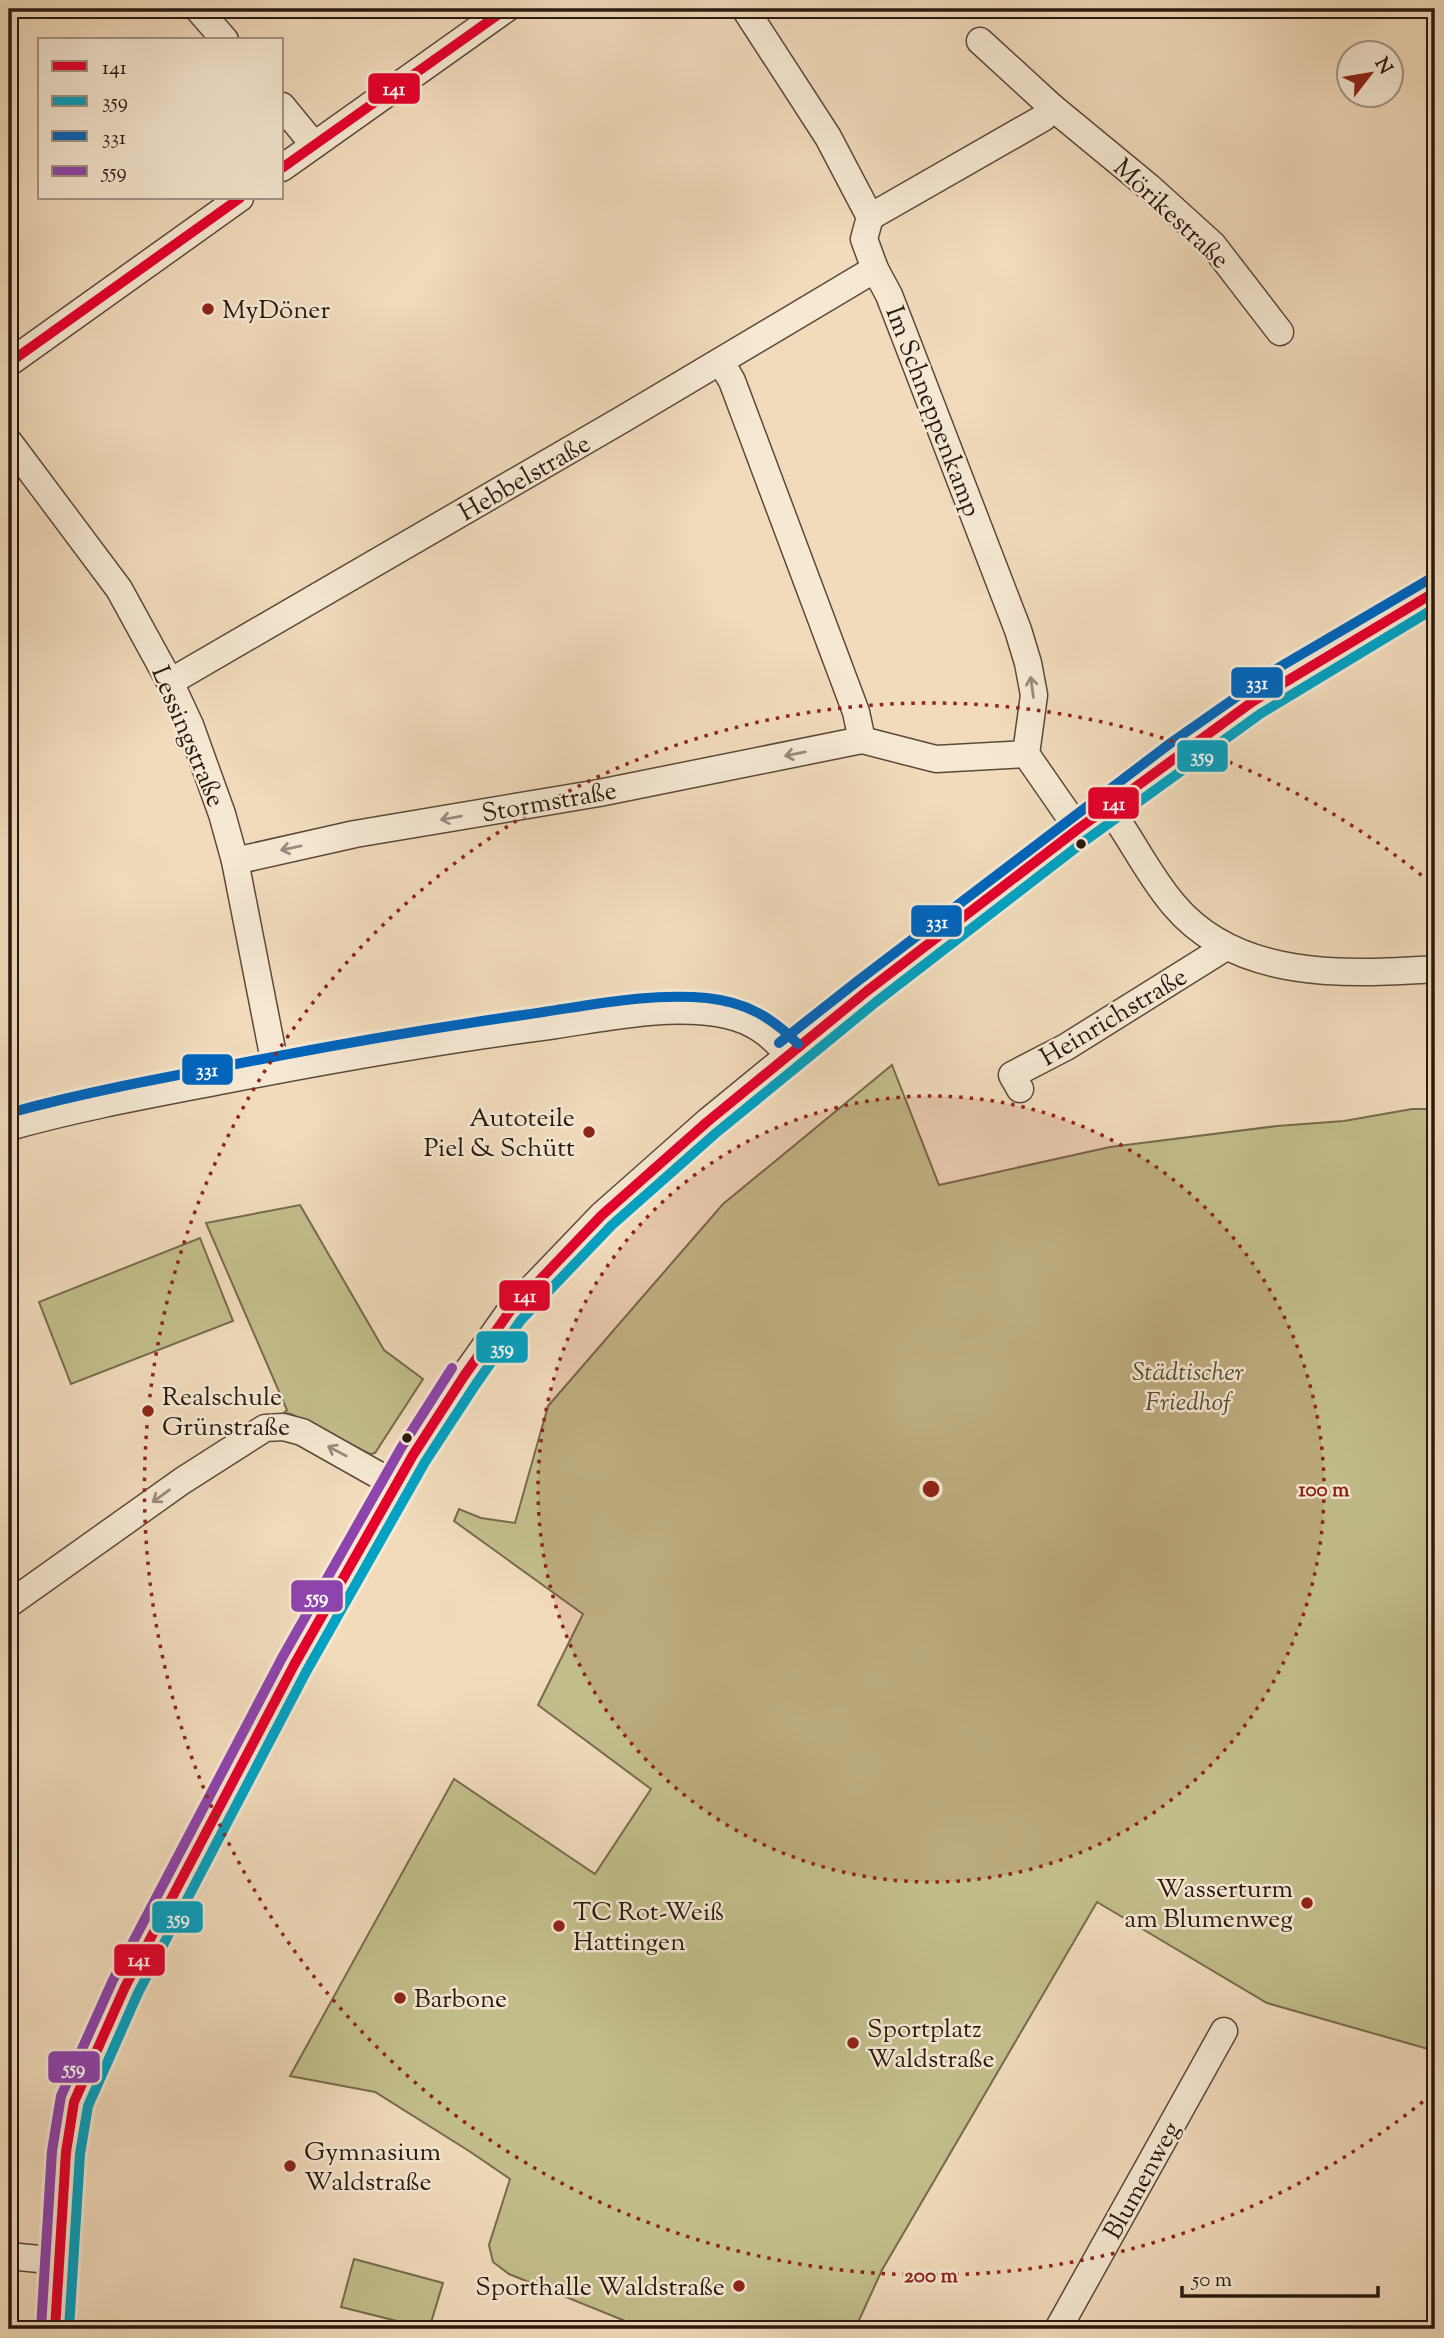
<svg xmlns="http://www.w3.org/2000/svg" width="1444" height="2338" viewBox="0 0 1444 2338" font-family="'Sorts Mill Goudy',serif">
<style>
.green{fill:#c2be8b;stroke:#766b4e;stroke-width:2}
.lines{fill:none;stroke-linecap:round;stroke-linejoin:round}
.minor-casing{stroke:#5c493b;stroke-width:29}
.minor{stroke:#f6e8d3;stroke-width:26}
.bus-1-casing{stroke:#f6e8d3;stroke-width:16}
.bus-2-casing{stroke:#f6e8d3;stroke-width:16}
.bus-3-casing{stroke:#f6e8d3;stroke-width:16}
.bus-4-casing{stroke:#f6e8d3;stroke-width:16}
.bus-1{stroke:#e4002b;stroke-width:10}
.bus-2{stroke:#02a2c4;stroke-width:10}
.bus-3{stroke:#0065bd;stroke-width:10}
.bus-4{stroke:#8e44ad;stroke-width:10}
.oneway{stroke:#9a8a7b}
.ring{fill:none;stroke:#8f2418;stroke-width:3.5;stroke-dasharray:3.5 7}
.poi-dot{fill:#8f2418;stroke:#f6e8d3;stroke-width:2.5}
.bus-dot{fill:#2a1810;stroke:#f6e8d3;stroke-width:2.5}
.labels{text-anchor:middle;stroke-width:5;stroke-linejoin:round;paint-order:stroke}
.street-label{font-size:26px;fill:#2a1810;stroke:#f6e8d3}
.poi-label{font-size:26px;fill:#2a1810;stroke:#f6e8d3;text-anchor:start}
.park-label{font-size:26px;font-style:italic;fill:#584a35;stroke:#f6e8d3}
.centre{fill:#8f2418;stroke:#f6e8d3;stroke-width:3.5}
.ring-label{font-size:21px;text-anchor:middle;font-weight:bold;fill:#8f2418;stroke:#f6e8d3;stroke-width:5;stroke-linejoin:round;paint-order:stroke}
.line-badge{stroke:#f6e8d3;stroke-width:2.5}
.badge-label{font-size:19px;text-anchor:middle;font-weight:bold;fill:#fff}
</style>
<rect width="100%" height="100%" fill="#f1dbbb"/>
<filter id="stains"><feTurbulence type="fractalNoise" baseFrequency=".00286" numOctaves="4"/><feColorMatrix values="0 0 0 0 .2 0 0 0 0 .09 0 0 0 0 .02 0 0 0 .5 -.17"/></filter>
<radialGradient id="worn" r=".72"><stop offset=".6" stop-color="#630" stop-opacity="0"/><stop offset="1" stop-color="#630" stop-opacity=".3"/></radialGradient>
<!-- green -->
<g class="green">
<path d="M 892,1065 L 939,1185 L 1110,1147 L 1277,1126 L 1344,1121 L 1412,1109 L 1435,1109 L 1435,2051 L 1267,2003 L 1097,1902 L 882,2270 L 855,2329 L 645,2329 L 509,2274 L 493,2262 L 489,2245 L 510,2179 L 469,2151 L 375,2092 L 290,2076 L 454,1779 L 595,1874 L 651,1789 L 538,1705 L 583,1614 L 454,1521 L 459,1509 L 481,1518 L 515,1523 L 548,1406 L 723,1204 Z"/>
<path d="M 300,1205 L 384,1350 L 423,1379 L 375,1453 L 370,1454 L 291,1414 L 284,1413 L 287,1410 L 206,1223 Z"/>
<path d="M 200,1238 L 233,1321 L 71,1384 L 39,1302 Z"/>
<path d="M 354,2259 L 443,2283 L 429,2329 L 341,2307 Z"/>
</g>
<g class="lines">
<defs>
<g id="minor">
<path d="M 198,9 L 225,40"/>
<path d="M 745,9 L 828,137 L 870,217 L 864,239 L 875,269 L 889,295 L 1018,630 L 1028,663 L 1034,695 L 1026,754 L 1078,829"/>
<path d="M 980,41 L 1052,107"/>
<path d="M 282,106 L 314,145"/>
<path d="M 282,168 L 506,9"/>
<path d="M 870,217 L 1043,118 L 1052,107 L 1149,187 L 1213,245 L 1280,332"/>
<path d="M 721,362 L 732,381 L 856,712 L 862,740 L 936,759 L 1026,754"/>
<path d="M 9,363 L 240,198"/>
<path d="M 9,442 L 119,589 L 170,682 L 190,725 L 222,814 L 235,861 L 276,1070"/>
<path d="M 170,682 L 623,419 L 875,269"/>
<path d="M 1108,807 C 1132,839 1148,875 1174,905 C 1237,980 1346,975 1435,969"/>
<path d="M 235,861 L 355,834 L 599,793 L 862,740"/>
<path d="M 1020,1089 L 1012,1075 L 1066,1047 L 1226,947"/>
<path d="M 9,1127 C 80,1107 153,1094 225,1080 C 333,1059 440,1040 549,1026 C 606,1018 670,1003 727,1015 C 754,1021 770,1034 788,1054"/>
<path d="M 9,1604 L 182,1481 L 265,1428 L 283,1427 L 302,1432 L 396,1485"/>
<path d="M 9,2256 L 59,2261"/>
<path d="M 55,2329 L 66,2152 L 74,2102 L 125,1987 L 294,1665 L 413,1455 L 464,1376 L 510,1311 L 602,1215 L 707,1122 L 867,991 L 1078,829 L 1252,702 L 1435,592"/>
<path d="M 1058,2329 L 1224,2031"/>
</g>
</defs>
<!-- minor casing -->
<use href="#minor" class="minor-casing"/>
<!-- minor -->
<use href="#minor" class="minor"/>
<defs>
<g id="bus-1">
<path d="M 282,168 L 506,9"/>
<path d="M 9,363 L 240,198"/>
<path d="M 55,2329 L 66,2152 L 74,2102 L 125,1987 L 294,1665 L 413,1455 L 464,1376 L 510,1311 L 602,1215 L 707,1122 L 867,991 L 1078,829 L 1252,702 L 1435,592"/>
</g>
<path id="bus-2" d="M 69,2329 L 80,2154 L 88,2106 L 138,1993 L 306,1672 L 425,1462 L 476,1384 L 521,1320 L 612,1225 L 716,1133 L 876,1002 L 1086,840 L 1260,714 L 1435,608"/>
<g id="bus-3">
<path d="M 779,1043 L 859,980 L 1172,742 L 1278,668 L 1428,580"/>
<path d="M 9,1113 C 82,1093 156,1079 231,1065 C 328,1046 425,1029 523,1015 C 583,1007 646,992 707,998 C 745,1002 772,1017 798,1044"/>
</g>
<path id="bus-4" d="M 41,2328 L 52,2151 L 61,2096 L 113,1980 L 282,1658 L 401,1448 L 452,1368"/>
</defs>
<!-- bus-1 casing -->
<use href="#bus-1" class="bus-1-casing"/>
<!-- bus-2 casing -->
<use href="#bus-2" class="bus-2-casing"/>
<!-- bus-3 casing -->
<use href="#bus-3" class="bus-3-casing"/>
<!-- bus-4 casing -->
<use href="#bus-4" class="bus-4-casing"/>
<!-- bus-1 -->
<use href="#bus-1" class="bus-1"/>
<!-- bus-2 -->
<use href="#bus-2" class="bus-2"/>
<!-- bus-3 -->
<use href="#bus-3" class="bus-3"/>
<!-- bus-4 -->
<use href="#bus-4" class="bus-4"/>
</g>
<!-- one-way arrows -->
<defs><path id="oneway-shaft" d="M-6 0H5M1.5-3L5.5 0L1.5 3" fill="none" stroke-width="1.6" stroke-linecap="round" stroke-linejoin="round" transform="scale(1.75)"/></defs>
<g class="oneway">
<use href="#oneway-shaft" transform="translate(1032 687) rotate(-98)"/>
<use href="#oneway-shaft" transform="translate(795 754) rotate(169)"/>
<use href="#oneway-shaft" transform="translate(451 818) rotate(170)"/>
<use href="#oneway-shaft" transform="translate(291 848) rotate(168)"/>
<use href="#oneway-shaft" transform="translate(337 1451) rotate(-152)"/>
<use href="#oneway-shaft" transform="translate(161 1496) rotate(144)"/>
</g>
<!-- distance rings -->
<circle cx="931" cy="1489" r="393" fill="#8f2418" fill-opacity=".12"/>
<g class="ring">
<circle cx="931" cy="1489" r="393"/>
<path d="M1431 2095A786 786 0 1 1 1431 883"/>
</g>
<!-- markers -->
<g class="poi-dot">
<circle cx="208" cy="309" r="7"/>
<circle cx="589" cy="1132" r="7"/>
<circle cx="148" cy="1411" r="7"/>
<circle cx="1307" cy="1903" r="7"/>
<circle cx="559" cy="1926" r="7"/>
<circle cx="400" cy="1998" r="7"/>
<circle cx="853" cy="2043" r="7"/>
<circle cx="290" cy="2166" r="7"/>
<circle cx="739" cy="2286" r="7"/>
</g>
<g class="bus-dot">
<circle cx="1081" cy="844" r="6"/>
<circle cx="407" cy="1438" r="6"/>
</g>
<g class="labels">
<!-- street labels -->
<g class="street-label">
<text transform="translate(1172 213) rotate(43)" y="9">Mörikestraße</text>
<text transform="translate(934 411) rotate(69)" y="9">Im Schneppenkamp</text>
<text transform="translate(524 477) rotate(-30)" y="9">Hebbelstraße</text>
<text transform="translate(189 736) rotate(67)" y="9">Lessingstraße</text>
<text transform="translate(549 801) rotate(-10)" y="9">Stormstraße</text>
<text transform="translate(1113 1016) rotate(-31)" y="9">Heinrichstraße</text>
<text transform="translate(1141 2180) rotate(-61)" y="9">Blumenweg</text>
</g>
<!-- poi labels -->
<g class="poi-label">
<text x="222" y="318">MyDöner</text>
<text x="575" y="1126" text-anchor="end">Autoteile<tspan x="575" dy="30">Piel &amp; Schütt</tspan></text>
<text x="162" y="1405">Realschule<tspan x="162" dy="30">Grünstraße</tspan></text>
<text x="1293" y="1897" text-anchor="end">Wasserturm<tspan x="1293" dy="30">am Blumenweg</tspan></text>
<text x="573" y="1920">TC Rot-Weiß<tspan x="573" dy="30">Hattingen</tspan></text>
<text x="414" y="2007">Barbone</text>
<text x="867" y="2037">Sportplatz<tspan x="867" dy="30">Waldstraße</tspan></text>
<text x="304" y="2160">Gymnasium<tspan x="304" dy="30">Waldstraße</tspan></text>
<text x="725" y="2295" text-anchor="end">Sporthalle Waldstraße</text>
</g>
<!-- park labels -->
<g class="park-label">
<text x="1188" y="1380">Städtischer<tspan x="1188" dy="30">Friedhof</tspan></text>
</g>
</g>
<circle cx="931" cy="1489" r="10" class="centre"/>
<g class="ring-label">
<text x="1324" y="1496">100 m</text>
<text x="931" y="2282">200 m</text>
</g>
<g class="line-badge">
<rect x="367" y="72" width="54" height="33" rx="7" fill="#e4002b"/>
<rect x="1230" y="666" width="54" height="33" rx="7" fill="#0065bd"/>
<rect x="1176" y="739" width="53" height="34" rx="7" fill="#02a2c4"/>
<rect x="1087" y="786" width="53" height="34" rx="7" fill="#e4002b"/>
<rect x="910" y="904" width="53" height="34" rx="7" fill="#0065bd"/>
<rect x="181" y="1053" width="53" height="33" rx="7" fill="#0065bd"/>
<rect x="498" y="1279" width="53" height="33" rx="7" fill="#e4002b"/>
<rect x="475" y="1330" width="54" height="34" rx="7" fill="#02a2c4"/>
<rect x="290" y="1579" width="54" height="34" rx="7" fill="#8e44ad"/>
<rect x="151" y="1900" width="53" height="34" rx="7" fill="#02a2c4"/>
<rect x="113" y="1943" width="53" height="34" rx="7" fill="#e4002b"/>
<rect x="47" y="2050" width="54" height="34" rx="7" fill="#8e44ad"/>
</g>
<g class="badge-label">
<text x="394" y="95">141</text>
<text x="1257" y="689">331</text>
<text x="1202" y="762">359</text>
<text x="1114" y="810">141</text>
<text x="937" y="928">331</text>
<text x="207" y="1076">331</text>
<text x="525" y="1302">141</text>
<text x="502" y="1354">359</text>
<text x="317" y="1603">559</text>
<text x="178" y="1924">359</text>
<text x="139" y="1966">141</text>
<text x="74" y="2074">559</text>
</g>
<!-- margin -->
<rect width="1444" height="2338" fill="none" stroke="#f1dbbb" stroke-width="35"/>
<rect x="10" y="10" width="1423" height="2317" fill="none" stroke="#2a1810" stroke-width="3.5"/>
<rect x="18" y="18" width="1409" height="2303" fill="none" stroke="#2a1810" stroke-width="2"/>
<!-- legend -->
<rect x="38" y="38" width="245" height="161" fill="#f6e8d3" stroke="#a49585" stroke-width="2"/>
<rect x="52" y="61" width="35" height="10" fill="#e4002b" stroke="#a49585" stroke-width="2"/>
<text x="102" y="74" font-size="21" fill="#2a1810">141</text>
<rect x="52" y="96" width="35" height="10" fill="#02a2c4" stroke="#a49585" stroke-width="2"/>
<text x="102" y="108" font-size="21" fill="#2a1810">359</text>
<rect x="52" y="131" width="35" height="10" fill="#0065bd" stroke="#a49585" stroke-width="2"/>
<text x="102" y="144" font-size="21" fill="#2a1810">331</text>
<rect x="52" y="166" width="35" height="10" fill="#8e44ad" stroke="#a49585" stroke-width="2"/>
<text x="102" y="178" font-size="21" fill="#2a1810">559</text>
<!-- north arrow -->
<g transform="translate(1370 74) rotate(59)"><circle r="33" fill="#f6e8d3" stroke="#a49585" stroke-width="2"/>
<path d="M0-5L12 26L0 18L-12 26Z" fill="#8f2418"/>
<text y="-10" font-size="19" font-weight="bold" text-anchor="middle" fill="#2a1810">N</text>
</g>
<!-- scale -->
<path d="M1182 2286v10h196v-10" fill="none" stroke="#2a1810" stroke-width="3.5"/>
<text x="1192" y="2286" font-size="21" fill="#2a1810" stroke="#f6e8d3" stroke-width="5" paint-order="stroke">50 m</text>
<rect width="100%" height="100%" filter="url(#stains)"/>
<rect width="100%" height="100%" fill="url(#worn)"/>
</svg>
